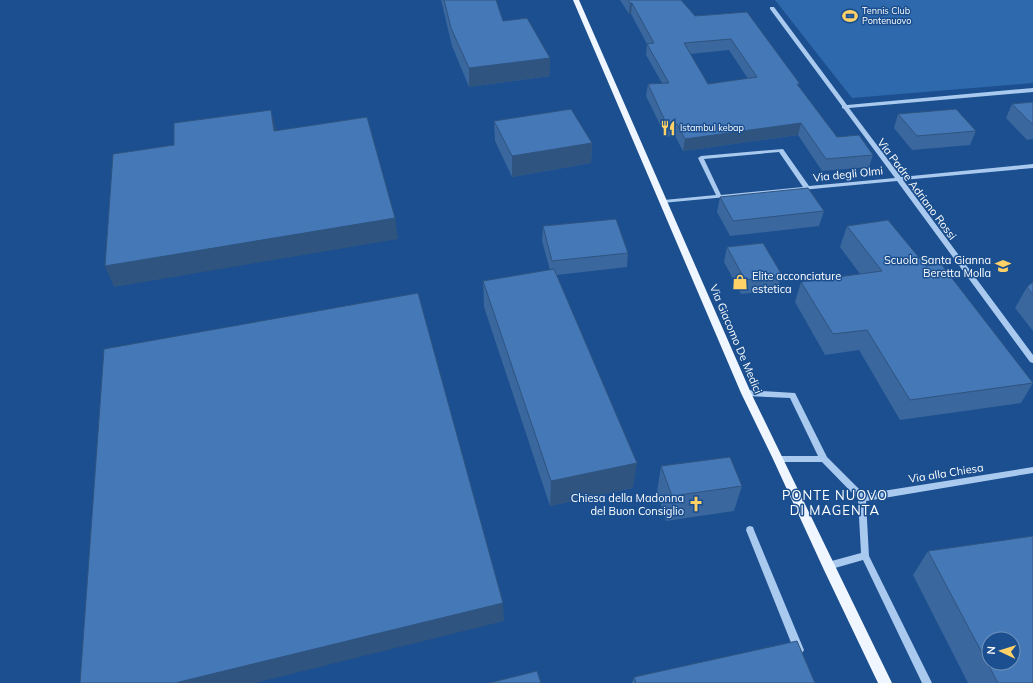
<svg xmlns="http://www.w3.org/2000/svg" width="1033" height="683" viewBox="0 0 1033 683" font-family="Mulish,sans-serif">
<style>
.green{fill:#2e69ad}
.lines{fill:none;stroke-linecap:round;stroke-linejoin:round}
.minor{fill:#a9c9ee;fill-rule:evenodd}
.major{fill:#f0f6ff;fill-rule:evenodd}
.wall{fill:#3a679d;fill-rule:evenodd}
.shaded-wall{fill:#305480}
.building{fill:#4478b7;stroke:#305480;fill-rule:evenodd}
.labels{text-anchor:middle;stroke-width:3;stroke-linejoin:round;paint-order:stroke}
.far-poi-label{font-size:9px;fill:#fff;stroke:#1b4f8f;text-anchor:start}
.street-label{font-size:11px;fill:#fff;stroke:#1b4f8f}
.poi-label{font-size:11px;fill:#fff;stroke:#1b4f8f;text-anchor:end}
.quarter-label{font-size:13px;letter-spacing:1px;fill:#fff;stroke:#1b4f8f}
</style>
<rect width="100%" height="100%" fill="#1b4f8f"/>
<!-- green -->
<path class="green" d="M 775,0 L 1033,0 L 1033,83 L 852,98 Z"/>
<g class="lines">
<!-- minor -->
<g class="minor">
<path d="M 770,7 L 774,7 L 847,105 L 1033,88 L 1033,92 L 849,108 L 901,177 L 1033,164 L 1033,168 L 903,180 L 1033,355 L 1033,363 L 1030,362 L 897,181 L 662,203 L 661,202 L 664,200 L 716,195 L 698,158 L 701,156 L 783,149 L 809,186 L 895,178 L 844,109 L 842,108 L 842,106 L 770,9 ZM 779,152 L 803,187 L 721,195 L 704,159 Z"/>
<path d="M 746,390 L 795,393 L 827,457 L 864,494 L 1033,467 L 1033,473 L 866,501 L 869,556 L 932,683 L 922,683 L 863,560 L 828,570 L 825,569 L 824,566 L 825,563 L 828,562 L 861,553 L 858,499 L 822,462 L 779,462 L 776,461 L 775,459 L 776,457 L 779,456 L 818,456 L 790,398 L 746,396 L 743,395 L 742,393 L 743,391 Z"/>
<path d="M 750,526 L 753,527 L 754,530 L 804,650 L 802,653 L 799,654 L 796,653 L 794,650 L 746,530 L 747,527 Z"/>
</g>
<!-- major -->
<path class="major" d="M 573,0 L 579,0 L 751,393 L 892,683 L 878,683 L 824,570 L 773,459 L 741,393 Z"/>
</g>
<!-- wall -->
<g class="wall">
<path d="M 441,0 L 496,0 L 503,21 L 550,76 L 469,87 L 452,46 Z"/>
<path d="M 620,0 L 681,0 L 695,16 L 747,12 L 799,87 L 837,137 L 873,155 L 869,167 L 822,171 L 798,135 L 683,151 L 675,136 L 666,137 L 646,96 L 648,84 L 662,83 L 646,55 L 647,44 L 631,14 L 629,14 ZM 729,50 L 748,79 L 708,84 L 690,54 Z"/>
<path d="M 1033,102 L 1033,139 L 1027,140 L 1006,118 L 1012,104 Z"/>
<path d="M 898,114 L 976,131 L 970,145 L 912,150 L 894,128 Z"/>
<path d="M 494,121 L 592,143 L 591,163 L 512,177 L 495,141 Z"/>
<path d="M 720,197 L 824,211 L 819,226 L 730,236 L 717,212 Z"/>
<path d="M 543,226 L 628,253 L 627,267 L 557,275 L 633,488 L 550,506 L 484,307 L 483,281 L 550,270 L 542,241 Z"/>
<path d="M 847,226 L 926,266 L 1033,383 L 1021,403 L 900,420 L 859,350 L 825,355 L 795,302 L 801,282 L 860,274 L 840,247 Z"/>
<path d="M 727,247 L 782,275 L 777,290 L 741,294 L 724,262 Z"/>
<path d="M 1033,282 L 1033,331 L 1015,308 L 1027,287 Z"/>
<path d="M 661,466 L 742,486 L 734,511 L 666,521 L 657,492 Z"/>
<path d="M 928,551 L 1033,683 L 968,683 L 913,575 Z"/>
<path d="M 634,677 L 815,683 L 632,683 Z"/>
</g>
<!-- shaded-wall -->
<g class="shaded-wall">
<path d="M 630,3 L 632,3 L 631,14 L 629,14 Z"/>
<path d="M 550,58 L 550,76 L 469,87 L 469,68 Z"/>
<path d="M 271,110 L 276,130 L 279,151 L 274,131 Z"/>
<path d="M 801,123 L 798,135 L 683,151 L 685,139 Z"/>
<path d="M 592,143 L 591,163 L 512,177 L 512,156 Z"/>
<path d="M 395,218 L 398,239 L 114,287 L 105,266 Z"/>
<path d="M 637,463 L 633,488 L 550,506 L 551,481 Z"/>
<path d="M 503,603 L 504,621 L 255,683 L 175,683 Z"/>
</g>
<!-- building -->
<g class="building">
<path d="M 444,0 L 496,0 L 503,21 L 527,18 L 550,58 L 469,68 L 451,28 Z"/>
<path d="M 628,0 L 681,0 L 695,16 L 747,12 L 800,84 L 797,84 L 837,137 L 859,135 L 873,155 L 826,159 L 801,123 L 685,139 L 677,124 L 667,125 L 648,84 L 669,83 L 647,44 L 654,43 L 632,3 L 630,3 ZM 731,39 L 757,77 L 708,84 L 684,43 Z"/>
<path d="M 1033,102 L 1033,125 L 1012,104 Z"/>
<path d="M 571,109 L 592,143 L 512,156 L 494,121 Z"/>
<path d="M 956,109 L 976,131 L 917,136 L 898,114 Z"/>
<path d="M 271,110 L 274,131 L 367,117 L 395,218 L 105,266 L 113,154 L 174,145 L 174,123 Z"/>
<path d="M 808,188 L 824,211 L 733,221 L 720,197 Z"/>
<path d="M 616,219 L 628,253 L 552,261 L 543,226 Z"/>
<path d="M 888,220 L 926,266 L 941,264 L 1033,383 L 910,400 L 867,330 L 833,334 L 801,282 L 882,271 L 847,226 Z"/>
<path d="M 763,243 L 782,275 L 745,280 L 727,247 Z"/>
<path d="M 554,269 L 637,463 L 551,481 L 483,281 Z"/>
<path d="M 1033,282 L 1033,295 L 1027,287 Z"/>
<path d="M 418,293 L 503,603 L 175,683 L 80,683 L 104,349 Z"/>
<path d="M 730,457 L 742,486 L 672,496 L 661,466 Z"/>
<path d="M 1033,536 L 1033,683 L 998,683 L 928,551 ZM 989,639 L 1013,639 L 1013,663 L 989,663 Z"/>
<path d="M 797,641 L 815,683 L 636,683 L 634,677 Z"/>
<path d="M 537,671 L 541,683 L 489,683 Z"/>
</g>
<!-- icons -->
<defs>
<symbol id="stadium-bare" viewBox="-9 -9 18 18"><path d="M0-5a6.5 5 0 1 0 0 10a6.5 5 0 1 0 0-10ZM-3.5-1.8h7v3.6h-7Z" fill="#ffd166" stroke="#1b4f8f" stroke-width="2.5" paint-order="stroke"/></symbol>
<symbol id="restaurant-bare" viewBox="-9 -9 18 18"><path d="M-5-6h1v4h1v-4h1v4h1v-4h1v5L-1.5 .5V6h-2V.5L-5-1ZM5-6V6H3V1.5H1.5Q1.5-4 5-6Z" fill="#ffd166" stroke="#1b4f8f" stroke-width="2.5" paint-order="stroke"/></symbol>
<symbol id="school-bare" viewBox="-9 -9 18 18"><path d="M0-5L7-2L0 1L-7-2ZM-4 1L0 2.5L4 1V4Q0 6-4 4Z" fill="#ffd166" stroke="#1b4f8f" stroke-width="2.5" paint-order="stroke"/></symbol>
<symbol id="shop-bare" viewBox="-9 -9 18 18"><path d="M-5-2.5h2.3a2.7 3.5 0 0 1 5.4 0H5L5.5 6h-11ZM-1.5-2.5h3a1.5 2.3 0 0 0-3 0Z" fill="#ffd166" stroke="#1b4f8f" stroke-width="2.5" paint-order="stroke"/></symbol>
<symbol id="church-bare" viewBox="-9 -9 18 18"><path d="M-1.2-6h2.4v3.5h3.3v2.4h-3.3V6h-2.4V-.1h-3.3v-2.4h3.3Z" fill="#ffd166" stroke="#1b4f8f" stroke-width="2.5" paint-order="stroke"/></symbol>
</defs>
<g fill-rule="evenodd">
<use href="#stadium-bare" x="839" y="5" width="22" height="22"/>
<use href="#restaurant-bare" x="657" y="117" width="22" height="22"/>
<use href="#school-bare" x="992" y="255" width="22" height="22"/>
<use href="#shop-bare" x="729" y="271" width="22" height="22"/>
<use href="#church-bare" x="685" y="493" width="22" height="22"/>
</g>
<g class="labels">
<!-- far-poi labels -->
<g class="far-poi-label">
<text x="862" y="14">Tennis Club<tspan x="862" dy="10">Pontenuovo</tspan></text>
<text x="680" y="131">Istambul kebap</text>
</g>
<!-- street labels -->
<g class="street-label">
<text transform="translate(848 174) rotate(-6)" y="4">Via degli Olmi</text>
<text transform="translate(917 189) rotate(53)" y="4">Via Padre Adriano Rossi</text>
<text transform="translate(736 339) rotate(67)" y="4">Via Giacomo De Medici</text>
<text transform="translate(946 473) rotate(-9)" y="4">Via alla Chiesa</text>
</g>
<!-- poi labels -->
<g class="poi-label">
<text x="991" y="264">Scuola Santa Gianna<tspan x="991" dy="13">Beretta Molla</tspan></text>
<text x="752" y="280" text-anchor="start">Elite acconciature<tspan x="752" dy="13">estetica</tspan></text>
<text x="684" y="502">Chiesa della Madonna<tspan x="684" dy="13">del Buon Consiglio</tspan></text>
</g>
<!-- quarter labels -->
<g class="quarter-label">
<text x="835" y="500">PONTE NUOVO<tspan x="835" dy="15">DI MAGENTA</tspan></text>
</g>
</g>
<!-- north arrow -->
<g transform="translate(1001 651) rotate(274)"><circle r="19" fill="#1b4f8f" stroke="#7695bc"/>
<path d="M0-3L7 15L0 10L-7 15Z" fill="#ffd166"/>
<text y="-6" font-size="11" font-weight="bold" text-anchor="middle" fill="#ffffff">N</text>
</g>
</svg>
